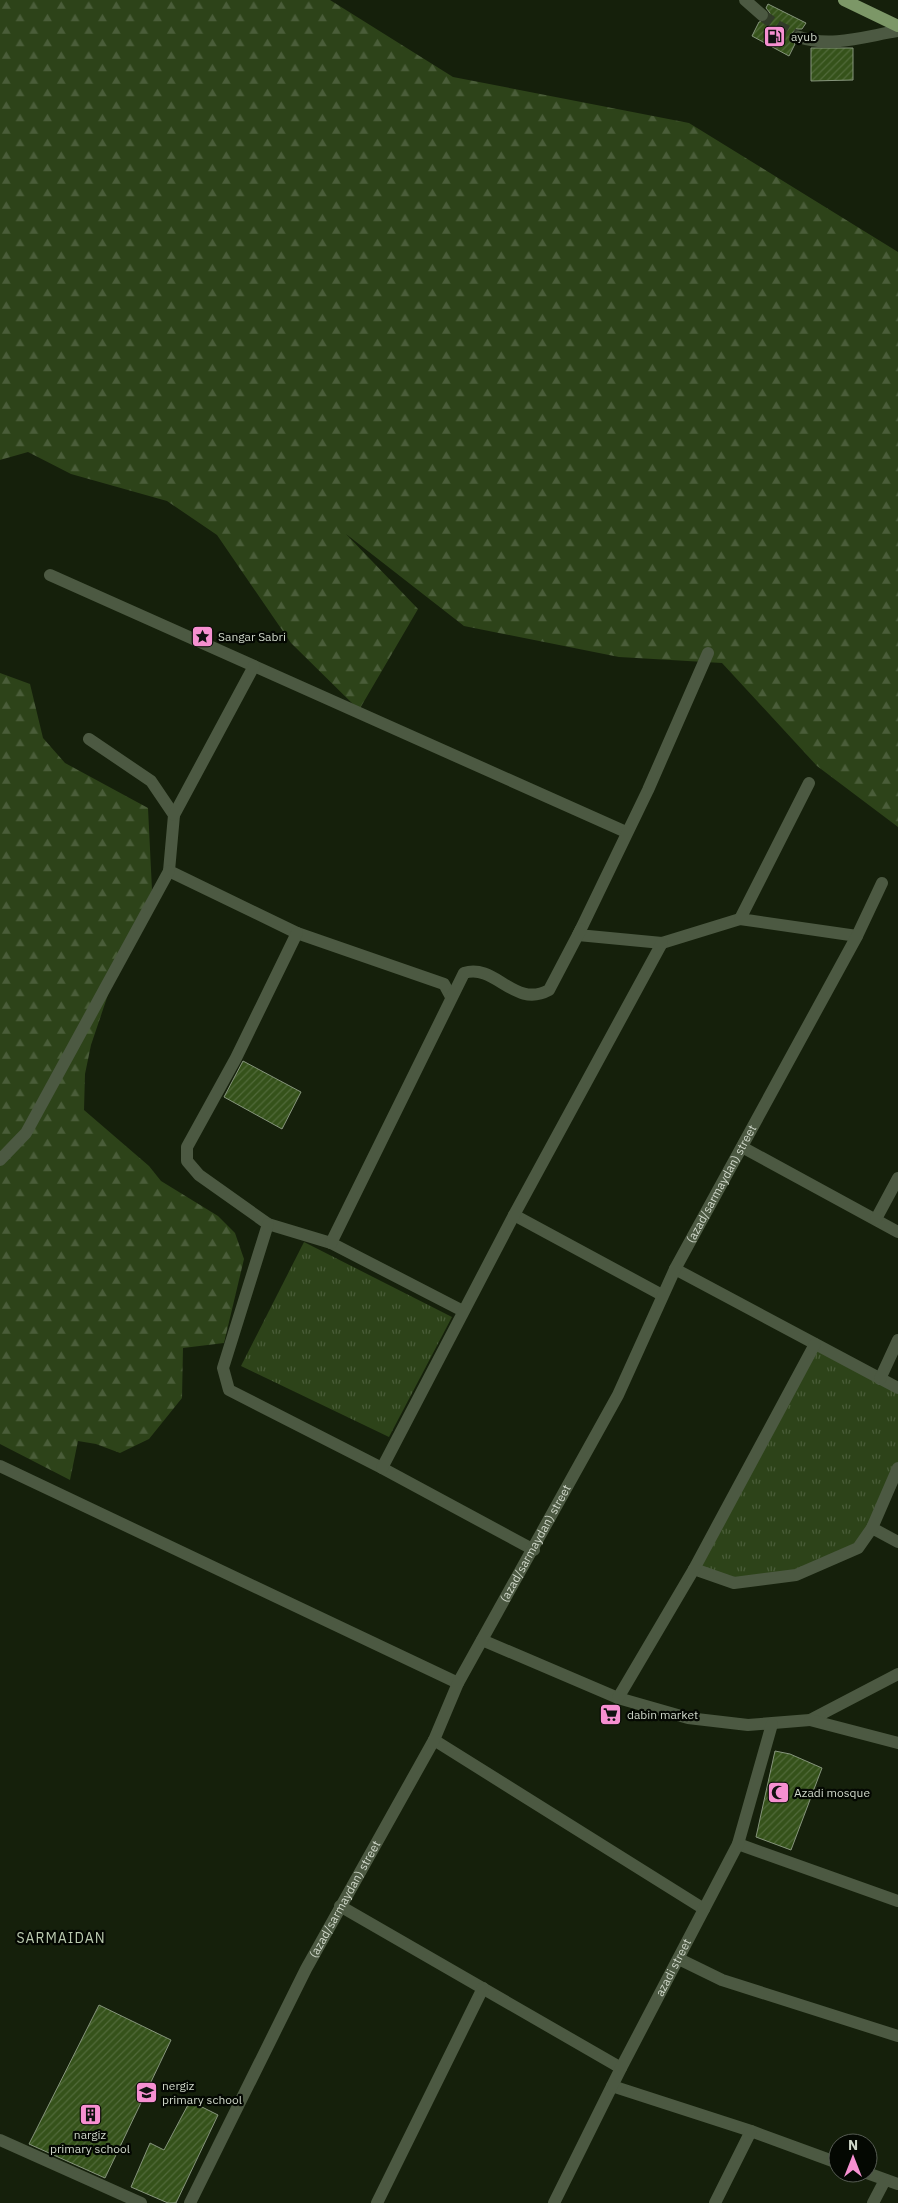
<svg xmlns="http://www.w3.org/2000/svg" width="898" height="2203" viewBox="0 0 898 2203" font-family="'IBM Plex Sans',sans-serif">
<style>
.forest{fill:url(#forest-firs)}
.park{fill:url(#park-tufts)}
.building{fill:url(#building-hatch);stroke:#86957c}
.lines{fill:none;stroke-linecap:round;stroke-linejoin:round}
.minor-tunnel{stroke:#313b28;stroke-width:12;stroke-dasharray:12 6;stroke-linecap:butt}
.minor{stroke:#4c5942;stroke-width:12}
.major{stroke:#7c9767;stroke-width:12}
.labels{text-anchor:middle;stroke-width:4.5;stroke-linejoin:round;paint-order:stroke}
.poi-label{font-size:12px;fill:#cfd7c9;stroke:#040802;text-anchor:start}
.street-label{font-size:12px;fill:#cfd7c9;stroke:#040802}
.neighbourhood-label{font-size:14px;letter-spacing:1px;fill:#bbcbb0;stroke:#040802}
</style>
<defs>
<pattern id="forest-firs" width="22" height="20" patternUnits="userSpaceOnUse" patternTransform="scale(1.25)"><rect width="22" height="20" fill="#2d4319"/><path d="M5 1l3.5 6h-7zM16 11l3.5 6h-7z" fill="#4a5d39"/></pattern>
<pattern id="park-tufts" width="24" height="20" patternUnits="userSpaceOnUse" patternTransform="scale(1.25)"><rect width="24" height="20" fill="#2d4319"/><path d="M3 7l-1-3M5 7V3M7 7l1-3M15 17l-1-3M17 17v-4M19 17l1-3" fill="none" stroke="#4a5d39"/></pattern>
<pattern id="building-hatch" width="6" height="6" patternUnits="userSpaceOnUse" patternTransform="scale(1.25)"><rect width="6" height="6" fill="#35521a"/><path d="M-1 1l2-2M0 6l6-6M5 7l2-2" fill="none" stroke="#516a3a"/></pattern>
</defs>
<rect width="100%" height="100%" fill="#15200b"/>
<!-- forest -->
<g class="forest">
<path d="M 0,0 L 330,0 L 453,77 L 689,123 L 898,252 L 898,827 L 817,766 L 722,663 L 619,657 L 464,626 L 346,534 L 418,609 L 359,710 L 291,643 L 217,535 L 167,501 L 71,474 L 28,452 L 0,460 Z"/>
<path d="M 0,673 L 30,684 L 43,738 L 65,763 L 148,808 L 152,890 L 121,956 L 91,1045 L 85,1074 L 84,1110 L 149,1166 L 161,1181 L 218,1216 L 235,1233 L 244,1259 L 224,1343 L 183,1348 L 182,1398 L 149,1439 L 120,1453 L 96,1444 L 78,1441 L 70,1480 L 0,1444 Z"/>
</g>
<!-- park -->
<g class="park">
<path d="M 304,1242 L 452,1317 L 389,1437 L 241,1366 Z"/>
<path d="M 815,1344 L 898,1388 L 898,1468 L 858,1548 L 796,1575 L 734,1583 L 694,1569 Z"/>
</g>
<!-- building -->
<g class="building">
<path d="M 768,4 L 806,23 L 802,29 L 796,29 L 791,35 L 791,40 L 795,44 L 789,56 L 752,36 L 759,22 L 768,20 L 770,13 L 766,8 Z"/>
<path d="M 811,48 L 853,48 L 853,80 L 811,81 Z"/>
<path d="M 243,1061 L 301,1092 L 282,1129 L 224,1097 Z"/>
<path d="M 775,1751 L 790,1754 L 822,1768 L 791,1850 L 756,1837 Z"/>
<path d="M 99,2005 L 171,2040 L 105,2178 L 29,2144 Z"/>
<path d="M 190,2101 L 218,2115 L 176,2203 L 168,2203 L 131,2187 L 150,2143 L 164,2150 Z"/>
</g>
<g class="lines">
<!-- minor-tunnel -->
<path class="minor-tunnel" d="M 762,15 L 777,26 L 799,37"/>
<!-- minor -->
<g class="minor">
<path d="M 745,0 L 762,15"/>
<path d="M 799,37 C 831,48 866,36 898,31"/>
<path d="M 50,575 L 626,832"/>
<path d="M 708,653 L 648,790 L 578,935 L 662,943 L 740,919"/>
<path d="M 89,739 L 151,781 L 174,815 L 169,871 L 297,933 L 444,984 L 451,997"/>
<path d="M 809,783 L 740,919 L 857,936"/>
<path d="M 174,815 L 254,666"/>
<path d="M 297,933 L 236,1058 L 187,1147 L 187,1161 L 199,1175 L 268,1224 L 331,1243 L 463,1311"/>
<path d="M 742,1147 L 898,1232"/>
<path d="M 0,1160 L 26,1133 L 169,871"/>
<path d="M 514,1215 L 662,1295"/>
<path d="M 876,1219 L 898,1178"/>
<path d="M 268,1224 L 223,1368 L 229,1390 L 382,1468 L 534,1550"/>
<path d="M 331,1243 L 464,973 C 496,963 514,1009 549,990 L 581,929"/>
<path d="M 675,1269 L 898,1388"/>
<path d="M 880,1379 L 898,1340"/>
<path d="M 0,1466 L 458,1683"/>
<path d="M 382,1468 L 514,1215 L 662,943"/>
<path d="M 872,1528 L 898,1542"/>
<path d="M 694,1569 L 734,1583 L 796,1575 L 858,1548 L 872,1528 L 898,1468"/>
<path d="M 482,1640 L 618,1698 L 688,1718 L 748,1725 L 810,1720 L 898,1674"/>
<path d="M 618,1698 L 694,1569 L 815,1344"/>
<path d="M 810,1720 L 898,1743"/>
<path d="M 434,1740 L 704,1909"/>
<path d="M 738,1844 L 898,1901"/>
<path d="M 340,1906 L 621,2068"/>
<path d="M 679,1959 L 722,1980 L 898,2036"/>
<path d="M 612,2086 L 751,2131 L 838,2163"/>
<path d="M 0,2140 L 141,2203"/>
<path d="M 867,2173 L 898,2184"/>
<path id="s1" d="M 190,2203 L 306,1969 L 434,1740 L 458,1683 L 618,1395 L 675,1269 L 857,936 L 882,883"/>
<path d="M 377,2203 L 483,1988"/>
<path id="s2" d="M 554,2203 L 621,2068 L 738,1844 L 772,1724"/>
<path d="M 715,2203 L 751,2131"/>
<path d="M 873,2203 L 885,2180"/>
</g>
<!-- major -->
<path class="major" d="M 844,0 L 898,26"/>
</g>
<!-- icons -->
<defs>
<symbol id="fuel-square" viewBox="-11 -11 22 22"><rect x="-9" y="-9" width="18" height="18" rx="4" fill="#f690d1" stroke="#040802"/><path d="M-5.5-6h7V0h2V4h1.3V-2.5L3-4.5l.8-.8L6-3V5H2.5V1h-1V6h-7ZM-4.2-4.7v3.2H.2V-4.7Z" fill="#111"/></symbol>
<symbol id="sight-square" viewBox="-11 -11 22 22"><rect x="-9" y="-9" width="18" height="18" rx="4" fill="#f690d1" stroke="#040802"/><path d="M0-6L1.8-2.2L6-1.7L2.9 1.2L3.7 5.4L0 3.3L-3.7 5.4L-2.9 1.2L-6-1.7L-1.8-2.2Z" fill="#111"/></symbol>
<symbol id="supermarket-square" viewBox="-11 -11 22 22"><rect x="-9" y="-9" width="18" height="18" rx="4" fill="#f690d1" stroke="#040802"/><path d="M-6-5.5h2.5l.6 2H6L4.5 2H-2.5L-4.4-4H-6ZM-1.5 3.2a1.3 1.3 0 1 0 .1 0ZM3 3.2a1.3 1.3 0 1 0 .1 0Z" fill="#111"/></symbol>
<symbol id="mosque-square" viewBox="-11 -11 22 22"><rect x="-9" y="-9" width="18" height="18" rx="4" fill="#f690d1" stroke="#040802"/><path d="M3.5-4.9A6 6 0 1 0 3.5 4.9A5 5 0 1 1 3.5-4.9Z" fill="#111"/></symbol>
<symbol id="university-square" viewBox="-11 -11 22 22"><rect x="-9" y="-9" width="18" height="18" rx="4" fill="#f690d1" stroke="#040802"/><path d="M0-5L7-2L0 1L-7-2ZM-4 1L0 2.5L4 1V4Q0 6-4 4Z" fill="#111"/></symbol>
<symbol id="building-square" viewBox="-11 -11 22 22"><rect x="-9" y="-9" width="18" height="18" rx="4" fill="#f690d1" stroke="#040802"/><path d="M-4-6H4V6H1V3H-1V6H-4ZM-2.5-4.3h1.7v1.8h-1.7ZM.8-4.3h1.7v1.8H.8ZM-2.5-1h1.7V.8h-1.7ZM.8-1h1.7V.8H.8Z" fill="#111"/></symbol>
</defs>
<g fill-rule="evenodd">
<use href="#fuel-square" x="762" y="24" width="25" height="25"/>
<use href="#sight-square" x="190" y="624" width="25" height="25"/>
<use href="#supermarket-square" x="598" y="1702" width="25" height="25"/>
<use href="#mosque-square" x="766" y="1780" width="25" height="25"/>
<use href="#university-square" x="134" y="2080" width="25" height="25"/>
<use href="#building-square" x="78" y="2102" width="25" height="25"/>
</g>
<g class="labels">
<!-- poi labels -->
<g class="poi-label">
<text x="791" y="41">ayub</text>
<text x="218" y="641">Sangar Sabri</text>
<text x="627" y="1719">dabin market</text>
<text x="794" y="1797">Azadi mosque</text>
<text x="162" y="2090">nergiz<tspan x="162" dy="14">primary school</tspan></text>
<text x="90" y="2139" text-anchor="middle">nargiz<tspan x="90" dy="14">primary school</tspan></text>
</g>
<!-- street labels -->
<g class="street-label">
<text dy="4" stroke="none"><textPath href="#s1" startOffset="1150">(azad/sarmaydan) street</textPath></text>
<text dy="4" stroke="none"><textPath href="#s1" startOffset="745">(azad/sarmaydan) street</textPath></text>
<text dy="4" stroke="none"><textPath href="#s1" startOffset="341">(azad/sarmaydan) street</textPath></text>
<text dy="4" stroke="none"><textPath href="#s2" startOffset="264">azadi street</textPath></text>
</g>
<!-- neighbourhood labels -->
<g class="neighbourhood-label">
<text x="61" y="1943">SARMAIDAN</text>
</g>
</g>
<!-- north arrow -->
<g transform="translate(853 2158)"><circle r="24" fill="#040802" stroke="#555b52"/>
<path d="M0-4L9 19L0 12L-9 19Z" fill="#f690d1"/>
<text y="-8" font-size="14" font-weight="bold" text-anchor="middle" fill="#cfd7c9">N</text>
</g>
</svg>
